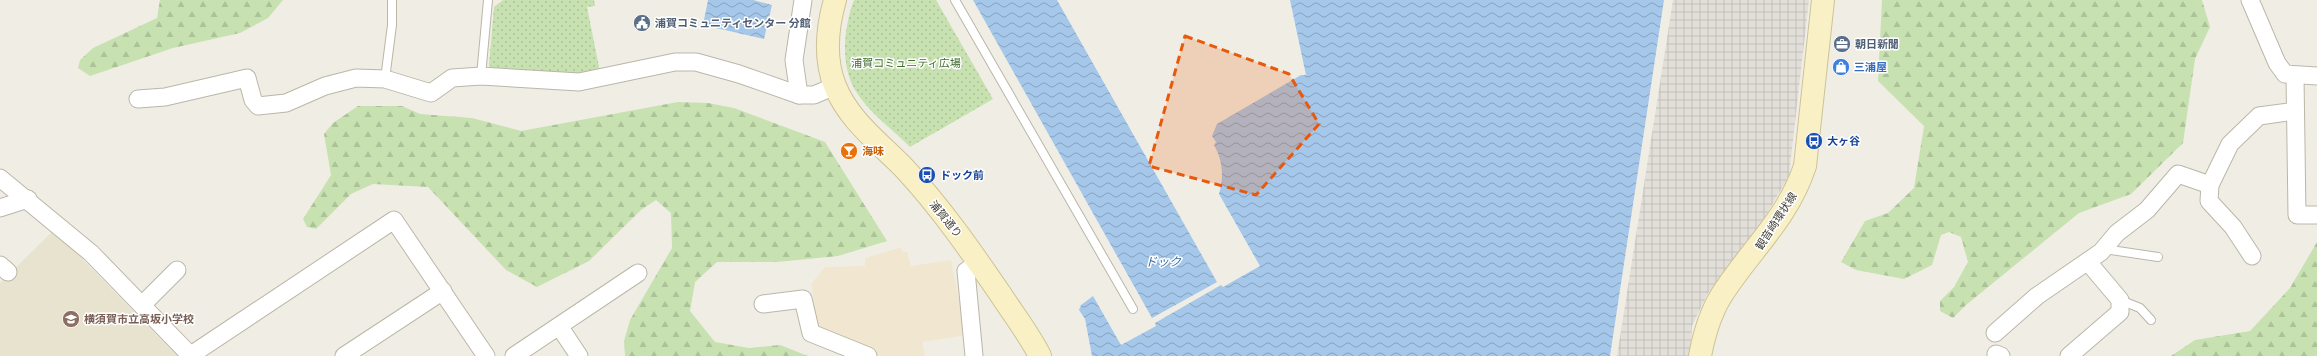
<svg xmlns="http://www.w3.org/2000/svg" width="2317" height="356" viewBox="0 0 2317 356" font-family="'Exo 2','Noto Sans JP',sans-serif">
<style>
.commercial{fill:#f1e6d0}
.industrial{fill:url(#industrial-grid)}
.education{fill:#e8e3cf}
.forest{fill:url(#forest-firs)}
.park{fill:url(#park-dots)}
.water{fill:url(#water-waves)}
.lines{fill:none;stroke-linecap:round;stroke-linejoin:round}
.lane-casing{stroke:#bbb6a8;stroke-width:10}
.street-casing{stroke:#bbb6a8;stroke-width:19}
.secondary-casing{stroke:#ccc297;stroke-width:24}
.lane{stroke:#fff;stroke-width:8}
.street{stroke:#fff;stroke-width:17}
.secondary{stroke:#f9f1c5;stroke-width:22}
.marked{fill:#e8590c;fill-opacity:0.2;stroke:#e8590c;stroke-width:3;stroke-dasharray:8 5;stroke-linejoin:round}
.labels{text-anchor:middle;stroke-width:3;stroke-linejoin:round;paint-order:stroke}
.service-label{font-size:11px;font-weight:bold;fill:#4e5e75;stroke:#fff;text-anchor:start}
.park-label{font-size:11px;fill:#416e2e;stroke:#fff}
.shop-label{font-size:11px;font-weight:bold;fill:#366cbe;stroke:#fff;text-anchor:start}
.transit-label{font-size:11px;font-weight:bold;fill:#164399;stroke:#fff;text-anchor:start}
.food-label{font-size:11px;font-weight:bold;fill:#c56008;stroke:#fff;text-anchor:start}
.street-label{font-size:11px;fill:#423e35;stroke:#fff}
.education-label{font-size:11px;font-weight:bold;fill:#785e54;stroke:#fff;text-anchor:start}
.water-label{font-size:12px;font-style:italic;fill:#386da3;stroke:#fff}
</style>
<defs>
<pattern id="industrial-grid" width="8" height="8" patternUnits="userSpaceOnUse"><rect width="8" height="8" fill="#e2dfd9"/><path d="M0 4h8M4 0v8" fill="none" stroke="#c3c0bb"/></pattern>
<pattern id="forest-firs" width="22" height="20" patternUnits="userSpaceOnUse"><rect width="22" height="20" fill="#c7e1b0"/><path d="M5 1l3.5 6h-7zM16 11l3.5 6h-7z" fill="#acc298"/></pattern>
<pattern id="park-dots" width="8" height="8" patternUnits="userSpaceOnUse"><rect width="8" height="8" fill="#c7e1b0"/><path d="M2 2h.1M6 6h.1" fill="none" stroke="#acc298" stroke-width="1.8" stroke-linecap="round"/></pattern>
<pattern id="water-waves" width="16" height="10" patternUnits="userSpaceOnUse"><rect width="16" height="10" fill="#a5c7e9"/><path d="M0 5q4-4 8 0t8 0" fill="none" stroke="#88a3be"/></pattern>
</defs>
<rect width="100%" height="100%" fill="#f0eee4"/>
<!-- commercial -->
<path class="commercial" d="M 899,248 L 901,248 L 903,252 L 907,252 L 911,266 L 951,260 L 966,335 L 922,342 L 925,356 L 880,356 L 848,342 L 815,324 L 812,283 L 825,267 L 865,266 L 865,258 Z"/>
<!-- industrial -->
<path class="industrial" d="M 1673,0 L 1809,0 L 1789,176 L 1755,234 L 1708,293 L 1692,326 L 1690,356 L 1617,356 Z"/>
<!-- education -->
<path class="education" d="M 54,230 L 177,356 L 0,356 L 0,283 Z"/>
<!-- forest -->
<g class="forest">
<path d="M 160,0 L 283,0 L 268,18 L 240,33 L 173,48 L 90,76 L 78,68 L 80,60 L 93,48 L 157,18 Z"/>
<path d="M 1882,0 L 2202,0 L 2210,27 L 2195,59 L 2183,143 L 2131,194 L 2079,213 L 1966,305 L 1953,318 L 1940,311 L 1940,301 L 1954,287 L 1968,262 L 1961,237 L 1949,232 L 1941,235 L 1932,265 L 1904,279 L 1856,270 L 1841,262 L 1865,221 L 1888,213 L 1914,188 L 1924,126 L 1878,81 Z"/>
<path d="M 678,102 L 708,103 L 734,108 L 825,142 L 887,241 L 838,256 L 777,262 L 717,262 L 695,282 L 690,311 L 715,342 L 749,348 L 780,345 L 808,356 L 625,356 L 624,341 L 630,320 L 672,248 L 671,213 L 656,200 L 641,210 L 589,261 L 537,287 L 506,270 L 428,187 L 373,184 L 351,194 L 316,229 L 307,227 L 303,219 L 331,175 L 324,134 L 333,123 L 358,106 L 402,106 L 420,114 L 472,118 L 521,131 Z"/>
<path d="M 2317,242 L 2317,356 L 2171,356 L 2195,340 L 2250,331 L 2290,288 Z"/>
</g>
<!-- park -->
<g class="park">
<path d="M 503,0 L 594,0 L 595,6 L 587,7 L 600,72 L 587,75 L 495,72 L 489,65 L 494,7 Z"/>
<path d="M 854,0 L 936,0 L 993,99 L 910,147 C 892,129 868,112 855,90 C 840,64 844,26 854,0 Z"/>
</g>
<!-- water -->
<g class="water">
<path d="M 708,0 L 753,0 L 772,5 L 764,39 L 703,25 Z"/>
<path d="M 973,0 L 1057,0 L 1217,282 L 1152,318 Z"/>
<path d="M 1290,0 L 1664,0 L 1610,356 L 1092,356 L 1085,319 L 1079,310 L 1081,305 L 1093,296 L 1121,345 L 1156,326 L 1155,323 L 1221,285 L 1223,287 L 1260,266 L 1219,194 C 1224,177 1223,161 1214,145 L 1216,142 L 1212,136 L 1217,124 L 1301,75 L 1306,75 Z"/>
</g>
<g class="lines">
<defs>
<g id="lane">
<path d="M 955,0 L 1133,309"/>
<path d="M 481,76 L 488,0"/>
<path d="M 385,79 L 392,25 L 392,0"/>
<path d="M 2104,249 L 2158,257"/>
<path d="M 2120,300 L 2140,308 L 2151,320"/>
</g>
<g id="street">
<path d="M 2250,0 L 2277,63 L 2285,74 L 2317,76"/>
<path d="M 2295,76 L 2297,215 L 2317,215"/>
<path d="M 799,95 L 794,60 L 803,0"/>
<path d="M 138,99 L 165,97 L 247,78 L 253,100 L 258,106 L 286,103 L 325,86 L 356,78 L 385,79 L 431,93 L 452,78 L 481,76 L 579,82 L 675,62 L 696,62 L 739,74 L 799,95 L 814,95 L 835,86"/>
<path d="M 0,178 L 91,253 L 191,356"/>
<path d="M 0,208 L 28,199"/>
<path d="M 2252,256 L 2233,227 L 2209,201 L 2210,185 L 2230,144 L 2259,116 L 2295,111"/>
<path d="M 0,265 L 8,272"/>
<path d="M 763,304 L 803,299 L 811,333 L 868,356"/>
<path d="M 142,305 L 177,270"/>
<path d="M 559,326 L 579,356"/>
<path d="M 1995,333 L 2037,296 L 2101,252 L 2117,233 L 2147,210 L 2178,174 L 2210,185"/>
<path d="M 1996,354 L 2001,356"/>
<path d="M 191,355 L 394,220 L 486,356"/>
<path d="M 344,356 L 443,291"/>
<path d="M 514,356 L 638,273"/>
<path d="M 974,356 L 966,271 L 979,262"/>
<path d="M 2069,356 L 2120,312 L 2120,300 L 2088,262"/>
</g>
<g id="secondary">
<path d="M 835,0 C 827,28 824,58 835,86 C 849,121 880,143 905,169 C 941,208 971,251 1001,295 C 1014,315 1029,334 1040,356"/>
<path d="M 1700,356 C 1704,335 1710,314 1721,296 C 1750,250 1787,220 1805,166 L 1823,0"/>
</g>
</defs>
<!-- lane casing -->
<use href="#lane" class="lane-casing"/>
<!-- street casing -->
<use href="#street" class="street-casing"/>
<!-- secondary casing -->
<use href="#secondary" class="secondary-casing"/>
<!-- lane -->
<use href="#lane" class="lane"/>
<!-- street -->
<use href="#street" class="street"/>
<!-- secondary -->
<use href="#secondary" class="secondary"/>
</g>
<!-- marked area -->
<path class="marked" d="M 1185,36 L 1289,74 L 1319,124 L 1256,195 L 1149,166 Z"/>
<!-- icons -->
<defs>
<symbol id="civic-disc" viewBox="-11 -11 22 22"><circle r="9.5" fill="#5c6f8a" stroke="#fff"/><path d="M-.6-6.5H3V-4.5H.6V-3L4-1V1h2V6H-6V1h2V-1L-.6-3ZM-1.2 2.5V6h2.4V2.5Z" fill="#fff"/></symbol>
<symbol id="office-disc" viewBox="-11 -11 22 22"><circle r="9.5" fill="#5c6f8a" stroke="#fff"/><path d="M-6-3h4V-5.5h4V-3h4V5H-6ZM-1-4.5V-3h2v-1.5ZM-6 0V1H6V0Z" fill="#fff"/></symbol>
<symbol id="shop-disc" viewBox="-11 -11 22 22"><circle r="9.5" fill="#3f7fe0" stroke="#fff"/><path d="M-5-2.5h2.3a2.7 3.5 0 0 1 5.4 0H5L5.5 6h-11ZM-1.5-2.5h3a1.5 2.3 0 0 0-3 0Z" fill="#fff"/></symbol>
<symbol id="bus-disc" viewBox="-11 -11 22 22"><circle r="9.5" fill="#1a4fb4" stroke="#fff"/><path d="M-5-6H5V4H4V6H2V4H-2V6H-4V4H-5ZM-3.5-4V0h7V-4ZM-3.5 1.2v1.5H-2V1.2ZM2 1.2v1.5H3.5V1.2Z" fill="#fff"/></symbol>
<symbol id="bar-disc" viewBox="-11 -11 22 22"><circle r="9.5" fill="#e8710a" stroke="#fff"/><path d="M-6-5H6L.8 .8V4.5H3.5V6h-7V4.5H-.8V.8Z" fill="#fff"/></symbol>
<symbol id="school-disc" viewBox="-11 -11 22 22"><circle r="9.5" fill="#8d6e63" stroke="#fff"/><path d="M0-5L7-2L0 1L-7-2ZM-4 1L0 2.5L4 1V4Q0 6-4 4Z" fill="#fff"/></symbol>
</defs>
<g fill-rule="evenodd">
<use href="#civic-disc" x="632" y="13" width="20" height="20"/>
<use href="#office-disc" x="1832" y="34" width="20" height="20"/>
<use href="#shop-disc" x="1831" y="57" width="20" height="20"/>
<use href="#bus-disc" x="1804" y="131" width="20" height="20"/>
<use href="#bar-disc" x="839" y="141" width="20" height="20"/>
<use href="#bus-disc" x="917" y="165" width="20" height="20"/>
<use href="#school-disc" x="61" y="309" width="20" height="20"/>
</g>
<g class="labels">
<!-- service labels -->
<g class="service-label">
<text x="655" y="27">浦賀コミュニティセンター 分館</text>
<text x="1855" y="48">朝日新聞</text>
</g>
<!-- park labels -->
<g class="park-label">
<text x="906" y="67">浦賀コミュニティ広場</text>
</g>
<!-- shop labels -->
<g class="shop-label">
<text x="1854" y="71">三浦屋</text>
</g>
<!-- transit labels -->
<g class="transit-label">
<text x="1827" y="145">大ヶ谷</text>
<text x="940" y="179">ドック前</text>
</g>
<!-- food labels -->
<g class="food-label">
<text x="862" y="155">海味</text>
</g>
<!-- street labels -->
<g class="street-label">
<text transform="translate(946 219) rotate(51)" y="4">浦賀通り</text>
<text transform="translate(1776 221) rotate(-57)" y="4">観音崎環状線</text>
</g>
<!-- education labels -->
<g class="education-label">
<text x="84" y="323">横須賀市立高坂小学校</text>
</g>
<!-- water labels -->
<g class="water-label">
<text x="1163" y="266">ドック</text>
</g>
</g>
</svg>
